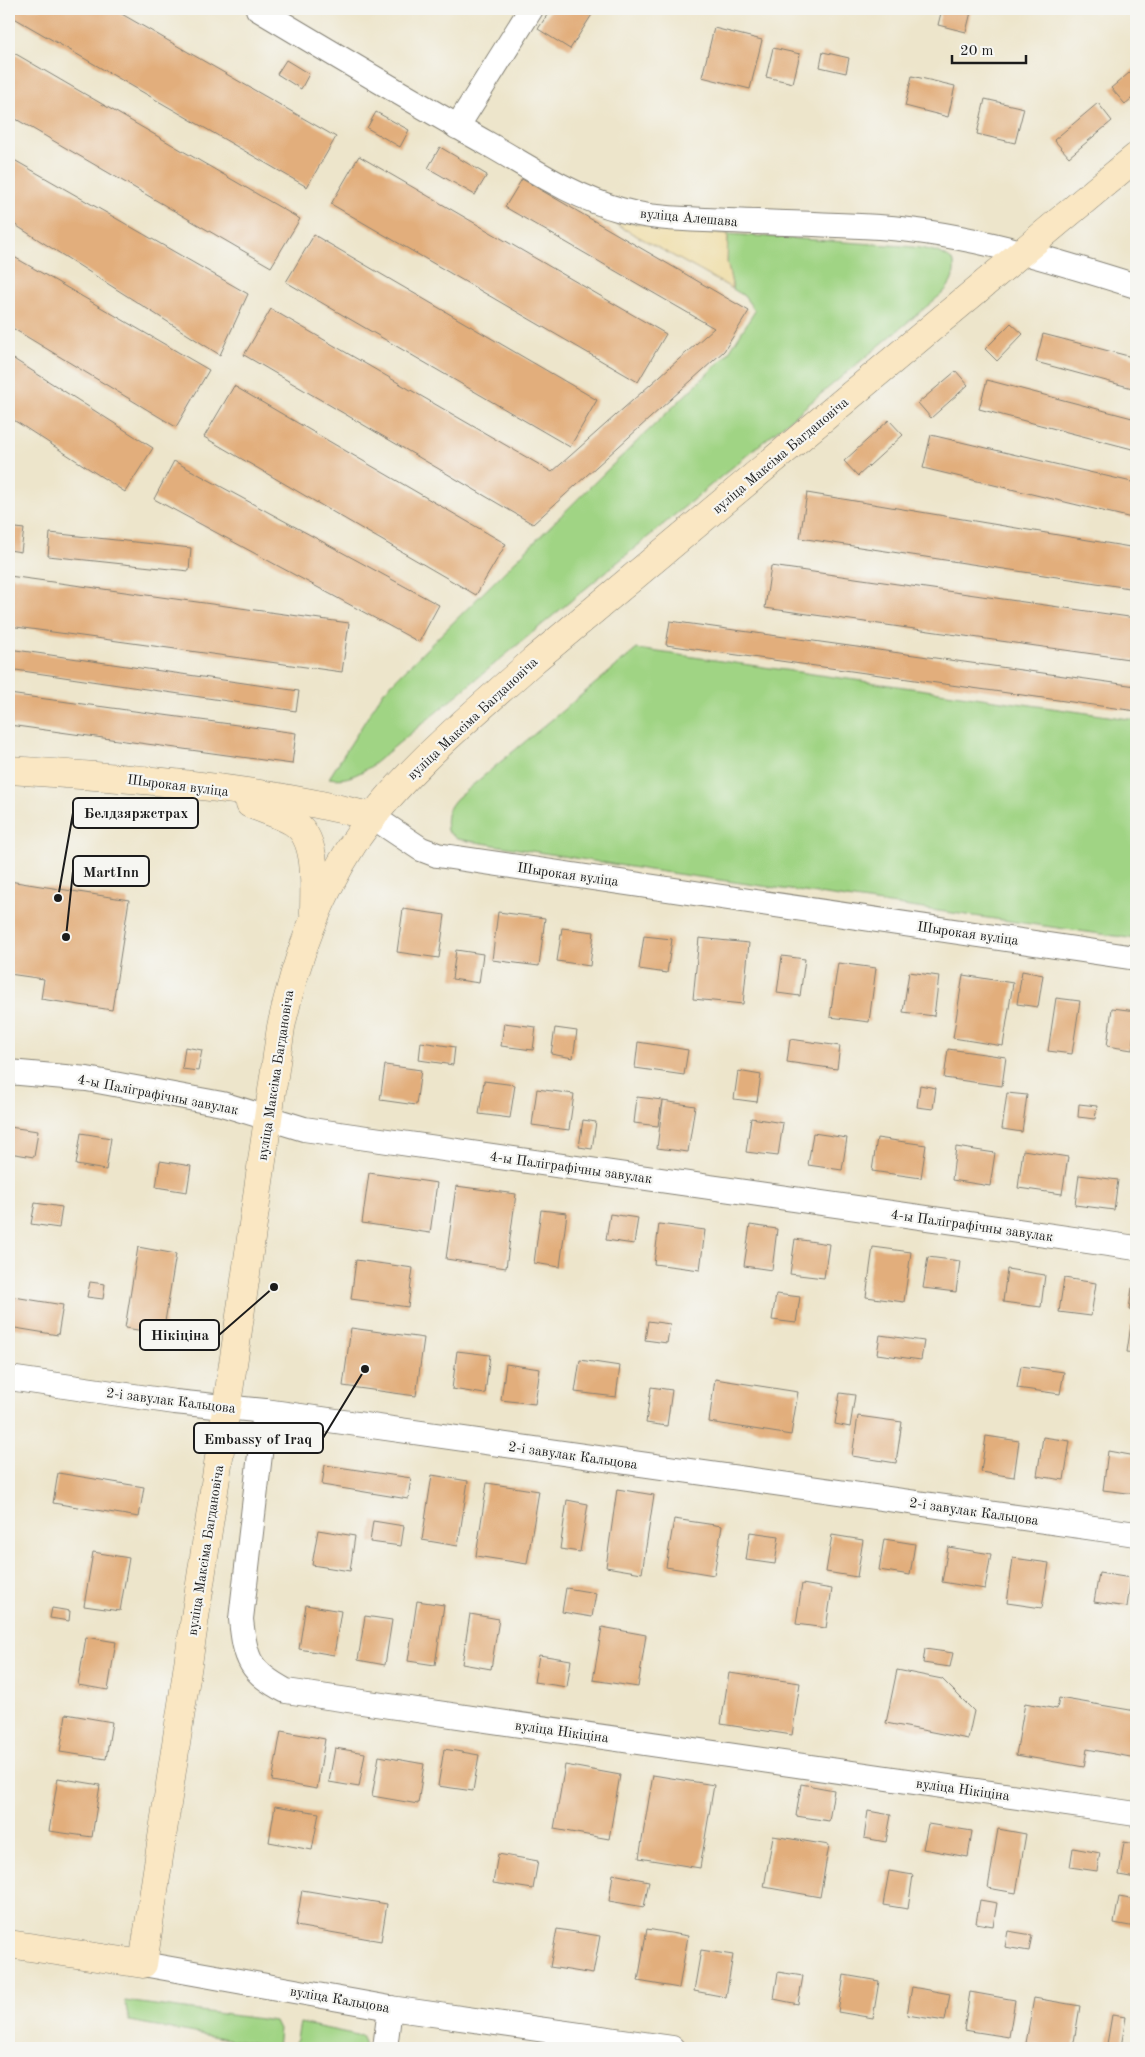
<svg xmlns="http://www.w3.org/2000/svg" width="1145" height="2057" viewBox="0 0 1145 2057" font-family="'Old Standard TT',serif">
<style>
.green{fill:#a0d484;stroke:#5e7850}
.sand{fill:#eeda9e;stroke:#857b5d}
.building{fill:#e2ae7b}
.lines{fill:none;stroke-linecap:round;stroke-linejoin:round}
.street-casing{stroke:#848074;stroke-width:26}
.secondary-casing{stroke:#848074;stroke-width:29}
.street{stroke:#fff;stroke-width:24}
.secondary{stroke:#fae7c3;stroke-width:28}
.labels{text-anchor:middle;stroke-width:4.5;stroke-linejoin:round;paint-order:stroke}
.street-label{font-size:14px;fill:#1c1c1c;stroke:#f6f6f2}
.leader{fill:none;stroke:#1c1c1c;stroke-width:2}
.callout-dot{fill:#1c1c1c;stroke:#f6f6f2;stroke-width:2}
.callout{fill:#f6f6f2;stroke:#1c1c1c;stroke-width:2}
.callout-label{font-size:15px;text-anchor:middle;font-weight:bold;fill:#1c1c1c}
</style>
<rect width="100%" height="100%" fill="#f6f6f2"/>
<filter id="ink" filterUnits="userSpaceOnUse"><feTurbulence type="fractalNoise" baseFrequency=".02" numOctaves="2"/><feDisplacementMap in="SourceGraphic" scale="10" xChannelSelector="R" yChannelSelector="G"/><feConvolveMatrix kernelMatrix="1 2 1 2 8 2 1 2 1" color-interpolation-filters="sRGB"/></filter>
<filter id="wash" filterUnits="userSpaceOnUse"><feTurbulence type="fractalNoise" baseFrequency=".0096" numOctaves="4" result="noise"/><feDisplacementMap in="SourceGraphic" scale="20" xChannelSelector="R" yChannelSelector="G"/><feGaussianBlur stdDeviation="1.12" result="paint"/><feColorMatrix in="noise" values="0 0 0 0 0 0 0 0 0 0 0 0 0 0 0 0 0 1.4 0 .05"/><feComposite in="paint" operator="in"/></filter>
<g filter="url(#wash)">
<rect width="100%" height="100%" fill="#ede5cb"/>
<!-- green -->
<g class="green">
<path d="M 728,234 L 903,246 C 921,248 940,249 954,262 C 955,276 952,283 943,293 L 370,767 C 356,775 346,781 329,778 L 384,691 L 599,478 L 727,355 L 755,311 L 744,296 L 733,289 L 727,262 Z"/>
<path d="M 637,649 L 1136,720 L 1136,939 L 649,870 L 457,839 L 447,831 C 445,816 447,809 457,798 Z"/>
<path d="M 125,2001 L 275,2021 L 279,2029 L 277,2048 L 129,2021 Z"/>
<path d="M 300,2023 L 362,2036 L 365,2042 L 364,2048 L 295,2048 Z"/>
</g>
<!-- sand -->
<path class="sand" d="M 608,220 L 728,234 L 727,262 L 733,289 Z"/>
<g id="blocks">
<!-- building -->
<g class="building">
<path d="M 9,9 L 113,9 L 336,137 L 307,187 L 9,15 Z"/>
<path d="M 551,9 L 586,9 L 593,13 L 570,49 L 538,29 Z"/>
<path d="M 942,9 L 957,9 L 971,12 L 966,32 L 938,25 Z"/>
<path d="M 714,28 L 762,40 L 750,89 L 702,77 Z"/>
<path d="M 773,48 L 800,54 L 793,83 L 766,77 Z"/>
<path d="M 9,50 L 300,219 L 271,267 L 9,115 Z"/>
<path d="M 823,52 L 849,58 L 846,73 L 820,67 Z"/>
<path d="M 286,60 L 309,74 L 301,89 L 277,74 Z"/>
<path d="M 1135,68 L 1136,70 L 1136,95 L 1125,104 L 1111,88 Z"/>
<path d="M 912,76 L 955,86 L 948,117 L 905,106 Z"/>
<path d="M 985,99 L 1024,108 L 1015,143 L 977,134 Z"/>
<path d="M 1098,103 L 1112,121 L 1069,157 L 1054,140 Z"/>
<path d="M 376,112 L 409,130 L 400,147 L 367,128 Z"/>
<path d="M 440,147 L 487,175 L 475,195 L 428,168 Z"/>
<path d="M 359,156 L 666,334 L 638,382 L 331,204 Z"/>
<path d="M 9,157 L 248,294 L 220,355 L 9,221 Z"/>
<path d="M 522,179 L 749,311 L 724,351 L 533,524 L 244,355 L 271,309 L 552,472 L 714,328 L 505,207 Z"/>
<path d="M 314,235 L 597,400 L 570,447 L 286,282 Z"/>
<path d="M 9,254 L 209,370 L 176,427 L 9,326 Z"/>
<path d="M 1011,323 L 1023,334 L 997,361 L 985,349 Z"/>
<path d="M 1043,334 L 1136,358 L 1136,389 L 1036,362 Z"/>
<path d="M 9,356 L 153,448 L 125,492 L 9,417 Z"/>
<path d="M 956,371 L 968,385 L 931,418 L 918,403 Z"/>
<path d="M 987,380 L 1136,419 L 1136,450 L 979,409 Z"/>
<path d="M 234,386 L 506,544 L 476,595 L 204,437 Z"/>
<path d="M 889,420 L 903,435 L 858,476 L 844,461 Z"/>
<path d="M 931,435 L 1136,483 L 1136,519 L 923,468 Z"/>
<path d="M 174,461 L 439,605 L 419,642 L 154,499 Z"/>
<path d="M 807,493 L 1136,548 L 1136,589 L 800,538 Z"/>
<path d="M 9,527 L 24,529 L 21,552 L 9,550 Z"/>
<path d="M 50,533 L 191,548 L 189,571 L 48,556 Z"/>
<path d="M 771,566 L 1136,618 L 1136,660 L 765,608 Z"/>
<path d="M 9,576 L 349,623 L 342,672 L 9,626 Z"/>
<path d="M 670,621 L 1136,686 L 1136,711 L 666,645 Z"/>
<path d="M 9,649 L 299,691 L 296,711 L 9,669 Z"/>
<path d="M 9,694 L 296,733 L 292,764 L 9,725 Z"/>
<path d="M 9,881 L 129,900 L 112,1010 L 41,999 L 44,979 L 9,974 Z"/>
<path d="M 403,909 L 445,915 L 439,958 L 397,952 Z"/>
<path d="M 498,912 L 545,918 L 539,966 L 492,960 Z"/>
<path d="M 562,928 L 594,932 L 590,966 L 557,961 Z"/>
<path d="M 644,936 L 672,939 L 667,973 L 639,969 Z"/>
<path d="M 699,938 L 749,943 L 743,1004 L 693,999 Z"/>
<path d="M 456,950 L 483,954 L 479,983 L 452,979 Z"/>
<path d="M 782,956 L 805,959 L 800,996 L 777,993 Z"/>
<path d="M 838,963 L 876,968 L 869,1022 L 830,1017 Z"/>
<path d="M 1022,971 L 1043,975 L 1038,1007 L 1017,1004 Z"/>
<path d="M 909,972 L 939,976 L 934,1016 L 903,1012 Z"/>
<path d="M 963,975 L 1013,983 L 1003,1046 L 953,1038 Z"/>
<path d="M 1056,998 L 1080,1001 L 1072,1054 L 1048,1051 Z"/>
<path d="M 1112,1008 L 1136,1011 L 1132,1050 L 1107,1046 Z"/>
<path d="M 504,1023 L 536,1027 L 533,1050 L 501,1046 Z"/>
<path d="M 555,1028 L 577,1031 L 573,1058 L 551,1054 Z"/>
<path d="M 790,1039 L 840,1046 L 837,1069 L 787,1062 Z"/>
<path d="M 421,1042 L 455,1047 L 453,1065 L 419,1060 Z"/>
<path d="M 638,1042 L 688,1050 L 684,1075 L 635,1068 Z"/>
<path d="M 185,1047 L 202,1050 L 198,1071 L 182,1069 Z"/>
<path d="M 948,1049 L 1006,1057 L 1002,1086 L 944,1078 Z"/>
<path d="M 385,1065 L 421,1070 L 416,1105 L 380,1100 Z"/>
<path d="M 738,1071 L 761,1075 L 757,1102 L 734,1099 Z"/>
<path d="M 484,1081 L 515,1085 L 510,1118 L 479,1114 Z"/>
<path d="M 920,1085 L 936,1088 L 933,1109 L 917,1107 Z"/>
<path d="M 537,1089 L 574,1094 L 569,1130 L 532,1125 Z"/>
<path d="M 1007,1093 L 1027,1095 L 1022,1132 L 1002,1129 Z"/>
<path d="M 637,1097 L 662,1100 L 658,1126 L 634,1123 Z"/>
<path d="M 663,1101 L 695,1106 L 688,1152 L 657,1148 Z"/>
<path d="M 1079,1104 L 1097,1106 L 1095,1119 L 1078,1117 Z"/>
<path d="M 751,1118 L 783,1123 L 778,1156 L 746,1152 Z"/>
<path d="M 583,1120 L 596,1122 L 592,1149 L 579,1147 Z"/>
<path d="M 9,1127 L 38,1131 L 34,1157 L 9,1153 Z"/>
<path d="M 81,1133 L 111,1138 L 106,1170 L 76,1165 Z"/>
<path d="M 813,1133 L 847,1138 L 842,1170 L 808,1165 Z"/>
<path d="M 877,1138 L 926,1145 L 921,1178 L 872,1171 Z"/>
<path d="M 956,1147 L 995,1153 L 990,1186 L 952,1180 Z"/>
<path d="M 1023,1150 L 1068,1157 L 1062,1194 L 1018,1188 Z"/>
<path d="M 160,1161 L 191,1166 L 187,1192 L 156,1187 Z"/>
<path d="M 369,1173 L 437,1183 L 430,1233 L 362,1223 Z"/>
<path d="M 1079,1175 L 1118,1180 L 1114,1210 L 1075,1205 Z"/>
<path d="M 456,1186 L 516,1194 L 506,1268 L 446,1259 Z"/>
<path d="M 35,1203 L 62,1207 L 59,1228 L 31,1224 Z"/>
<path d="M 1135,1206 L 1136,1206 L 1136,1219 L 1133,1219 Z"/>
<path d="M 541,1210 L 567,1213 L 560,1267 L 534,1263 Z"/>
<path d="M 610,1214 L 638,1218 L 634,1244 L 606,1240 Z"/>
<path d="M 659,1224 L 705,1230 L 700,1270 L 654,1264 Z"/>
<path d="M 750,1225 L 777,1229 L 772,1270 L 744,1266 Z"/>
<path d="M 795,1239 L 829,1244 L 824,1278 L 790,1274 Z"/>
<path d="M 138,1247 L 176,1254 L 163,1334 L 125,1328 Z"/>
<path d="M 873,1247 L 911,1252 L 904,1302 L 866,1297 Z"/>
<path d="M 928,1257 L 960,1261 L 956,1292 L 923,1288 Z"/>
<path d="M 356,1260 L 413,1268 L 408,1307 L 351,1299 Z"/>
<path d="M 1007,1269 L 1045,1275 L 1041,1307 L 1003,1302 Z"/>
<path d="M 1064,1278 L 1096,1283 L 1091,1316 L 1059,1312 Z"/>
<path d="M 90,1282 L 105,1284 L 103,1299 L 87,1297 Z"/>
<path d="M 1132,1288 L 1136,1288 L 1136,1311 L 1129,1310 Z"/>
<path d="M 776,1294 L 800,1297 L 796,1323 L 772,1320 Z"/>
<path d="M 14,1297 L 63,1305 L 58,1335 L 9,1327 Z"/>
<path d="M 648,1321 L 670,1324 L 667,1343 L 645,1340 Z"/>
<path d="M 1131,1325 L 1136,1326 L 1136,1353 L 1127,1352 Z"/>
<path d="M 351,1328 L 424,1338 L 416,1396 L 343,1386 Z"/>
<path d="M 880,1335 L 924,1341 L 921,1360 L 877,1354 Z"/>
<path d="M 457,1351 L 490,1355 L 485,1394 L 452,1389 Z"/>
<path d="M 580,1360 L 620,1366 L 616,1397 L 575,1392 Z"/>
<path d="M 506,1364 L 540,1369 L 535,1404 L 501,1400 Z"/>
<path d="M 1021,1366 L 1064,1372 L 1060,1394 L 1017,1388 Z"/>
<path d="M 715,1379 L 798,1392 L 791,1435 L 709,1422 Z"/>
<path d="M 651,1387 L 672,1390 L 667,1426 L 646,1423 Z"/>
<path d="M 840,1393 L 855,1395 L 850,1427 L 835,1424 Z"/>
<path d="M 858,1416 L 902,1422 L 896,1463 L 852,1456 Z"/>
<path d="M 986,1436 L 1019,1441 L 1014,1477 L 981,1472 Z"/>
<path d="M 1043,1437 L 1070,1441 L 1064,1480 L 1037,1476 Z"/>
<path d="M 1108,1451 L 1136,1456 L 1136,1494 L 1103,1490 Z"/>
<path d="M 325,1465 L 411,1478 L 408,1499 L 322,1485 Z"/>
<path d="M 58,1473 L 144,1487 L 139,1517 L 53,1503 Z"/>
<path d="M 432,1475 L 468,1481 L 458,1546 L 422,1540 Z"/>
<path d="M 487,1483 L 539,1491 L 527,1564 L 476,1556 Z"/>
<path d="M 617,1489 L 654,1495 L 642,1573 L 606,1567 Z"/>
<path d="M 567,1500 L 588,1504 L 580,1552 L 560,1549 Z"/>
<path d="M 674,1519 L 722,1526 L 714,1575 L 666,1567 Z"/>
<path d="M 373,1521 L 404,1526 L 401,1546 L 370,1542 Z"/>
<path d="M 318,1530 L 355,1536 L 350,1571 L 312,1565 Z"/>
<path d="M 750,1532 L 779,1536 L 775,1564 L 746,1560 Z"/>
<path d="M 832,1535 L 863,1540 L 857,1577 L 826,1572 Z"/>
<path d="M 884,1539 L 915,1544 L 910,1575 L 879,1570 Z"/>
<path d="M 948,1547 L 991,1554 L 985,1589 L 942,1582 Z"/>
<path d="M 93,1552 L 129,1558 L 120,1611 L 84,1606 Z"/>
<path d="M 1013,1558 L 1049,1563 L 1042,1608 L 1007,1603 Z"/>
<path d="M 1099,1573 L 1131,1578 L 1127,1607 L 1094,1602 Z"/>
<path d="M 802,1584 L 832,1589 L 826,1628 L 796,1624 Z"/>
<path d="M 566,1588 L 596,1593 L 592,1617 L 562,1612 Z"/>
<path d="M 417,1601 L 444,1605 L 435,1665 L 408,1661 Z"/>
<path d="M 306,1605 L 341,1611 L 334,1655 L 299,1649 Z"/>
<path d="M 52,1608 L 70,1611 L 69,1621 L 50,1618 Z"/>
<path d="M 470,1614 L 499,1619 L 491,1669 L 462,1664 Z"/>
<path d="M 365,1616 L 392,1620 L 385,1665 L 358,1660 Z"/>
<path d="M 602,1627 L 646,1635 L 638,1687 L 593,1680 Z"/>
<path d="M 86,1637 L 116,1642 L 108,1690 L 78,1685 Z"/>
<path d="M 925,1649 L 953,1653 L 950,1667 L 923,1663 Z"/>
<path d="M 539,1655 L 571,1660 L 567,1687 L 534,1682 Z"/>
<path d="M 897,1670 L 942,1679 L 974,1711 L 968,1739 L 886,1723 Z"/>
<path d="M 729,1673 L 800,1683 L 792,1735 L 721,1724 Z"/>
<path d="M 1059,1698 L 1136,1711 L 1136,1758 L 1087,1749 L 1084,1767 L 1016,1755 L 1025,1703 L 1057,1709 Z"/>
<path d="M 66,1714 L 112,1722 L 106,1759 L 60,1752 Z"/>
<path d="M 281,1731 L 325,1739 L 317,1789 L 272,1781 Z"/>
<path d="M 335,1748 L 365,1753 L 359,1787 L 329,1782 Z"/>
<path d="M 444,1749 L 479,1755 L 473,1791 L 438,1786 Z"/>
<path d="M 379,1756 L 424,1764 L 418,1804 L 372,1796 Z"/>
<path d="M 565,1765 L 620,1775 L 609,1839 L 554,1829 Z"/>
<path d="M 653,1775 L 714,1785 L 700,1868 L 639,1858 Z"/>
<path d="M 58,1778 L 100,1785 L 92,1837 L 49,1831 Z"/>
<path d="M 801,1784 L 834,1790 L 829,1821 L 796,1816 Z"/>
<path d="M 275,1806 L 319,1813 L 312,1850 L 269,1842 Z"/>
<path d="M 868,1811 L 891,1815 L 886,1842 L 864,1838 Z"/>
<path d="M 928,1824 L 972,1831 L 968,1857 L 923,1849 Z"/>
<path d="M 998,1829 L 1026,1834 L 1016,1893 L 988,1888 Z"/>
<path d="M 773,1836 L 829,1845 L 820,1897 L 764,1887 Z"/>
<path d="M 1124,1842 L 1136,1844 L 1136,1878 L 1119,1875 Z"/>
<path d="M 1073,1848 L 1100,1853 L 1097,1871 L 1070,1867 Z"/>
<path d="M 498,1854 L 538,1861 L 533,1889 L 493,1883 Z"/>
<path d="M 889,1871 L 913,1875 L 908,1909 L 883,1905 Z"/>
<path d="M 613,1874 L 649,1881 L 644,1907 L 609,1901 Z"/>
<path d="M 302,1890 L 387,1904 L 381,1941 L 296,1926 Z"/>
<path d="M 1119,1897 L 1136,1900 L 1135,1927 L 1114,1923 Z"/>
<path d="M 980,1900 L 997,1903 L 993,1926 L 976,1923 Z"/>
<path d="M 557,1929 L 600,1936 L 593,1974 L 550,1967 Z"/>
<path d="M 647,1929 L 688,1936 L 679,1988 L 638,1981 Z"/>
<path d="M 1008,1931 L 1032,1935 L 1029,1951 L 1005,1947 Z"/>
<path d="M 701,1950 L 733,1955 L 726,1997 L 694,1991 Z"/>
<path d="M 778,1972 L 803,1976 L 798,2004 L 774,1999 Z"/>
<path d="M 844,1975 L 879,1981 L 873,2018 L 838,2012 Z"/>
<path d="M 912,1987 L 950,1994 L 945,2021 L 907,2015 Z"/>
<path d="M 970,1992 L 1015,2000 L 1009,2037 L 964,2030 Z"/>
<path d="M 1034,1998 L 1080,2006 L 1073,2048 L 1056,2048 L 1026,2043 Z"/>
<path d="M 1112,2015 L 1126,2017 L 1121,2047 L 1107,2044 Z"/>
</g>
</g>
</g>
<g filter="url(#ink)">
<use href="#blocks" fill-opacity="0" stroke="#848074" stroke-width="1"/>
<g class="lines">
<defs>
<g id="street">
<path d="M 258,9 C 335,55 412,101 490,145 C 532,169 573,197 621,210 C 656,220 692,219 728,221 C 779,223 829,224 879,227 C 967,233 1053,260 1136,286"/>
<path d="M 457,127 L 531,9"/>
<path d="M 373,817 L 421,849 L 437,855 L 1136,958"/>
<path d="M 9,1072 L 87,1079 L 222,1104 L 304,1129 L 1136,1248"/>
<path d="M 9,1378 L 175,1402 L 265,1411 L 1136,1534"/>
<path d="M 265,1411 L 241,1619 C 245,1660 250,1672 286,1691 L 1136,1814"/>
<path d="M 143,1964 L 390,2008 L 672,2048"/>
<path d="M 385,2048 L 390,2008"/>
</g>
<g id="secondary">
<path d="M 9,770 C 130,778 255,786 373,817"/>
<path d="M 250,804 C 264,810 280,814 293,822 C 319,838 314,887 314,913"/>
<path d="M 9,1944 L 143,1964 L 236,1344 L 281,1027 C 295,962 317,900 353,844 C 400,773 472,716 534,660 L 1136,157"/>
</g>
</defs>
<!-- street casing -->
<use href="#street" class="street-casing"/>
<!-- secondary casing -->
<use href="#secondary" class="secondary-casing"/>
<!-- street -->
<use href="#street" class="street"/>
<!-- secondary -->
<use href="#secondary" class="secondary"/>
</g>
</g>
<g class="labels">
<!-- street labels -->
<g class="street-label">
<text transform="translate(689 217) rotate(5)" y="5">вуліца Алешава</text>
<text transform="translate(780 455) rotate(-40)" y="5">вуліца Максіма Багдановіча</text>
<text transform="translate(472 718) rotate(-43)" y="5">вуліца Максіма Багдановіча</text>
<text transform="translate(178 785) rotate(7)" y="5">Шырокая вуліца</text>
<text transform="translate(568 874) rotate(8)" y="5">Шырокая вуліца</text>
<text transform="translate(968 933) rotate(8)" y="5">Шырокая вуліца</text>
<text transform="translate(275 1075) rotate(-81)" y="5">вуліца Максіма Багдановіча</text>
<text transform="translate(158 1094) rotate(11)" y="5">4-ы Паліграфічны завулак</text>
<text transform="translate(571 1167) rotate(8)" y="5">4-ы Паліграфічны завулак</text>
<text transform="translate(972 1225) rotate(8)" y="5">4-ы Паліграфічны завулак</text>
<text transform="translate(171 1400) rotate(7)" y="5">2-і завулак Кальцова</text>
<text transform="translate(573 1455) rotate(8)" y="5">2-і завулак Кальцова</text>
<text transform="translate(974 1511) rotate(8)" y="5">2-і завулак Кальцова</text>
<text transform="translate(205 1550) rotate(-81)" y="5">вуліца Максіма Багдановіча</text>
<text transform="translate(562 1731) rotate(8)" y="5">вуліца Нікіціна</text>
<text transform="translate(963 1789) rotate(8)" y="5">вуліца Нікіціна</text>
<text transform="translate(340 1999) rotate(10)" y="5">вуліца Кальцова</text>
</g>
</g>
<!-- callouts -->
<path class="leader" d="M58 898L73 813M66 937L73 871M274 1287L219 1335M365 1369L323 1438"/>
<g class="callout-dot">
<circle cx="58" cy="898" r="5"/>
<circle cx="66" cy="937" r="5"/>
<circle cx="274" cy="1287" r="5"/>
<circle cx="365" cy="1369" r="5"/>
</g>
<g class="callout">
<rect x="73" y="798" width="125" height="30" rx="5"/>
<rect x="73" y="856" width="76" height="30" rx="5"/>
<rect x="140" y="1320" width="79" height="30" rx="5"/>
<rect x="194" y="1423" width="129" height="30" rx="5"/>
</g>
<g class="callout-label">
<text x="136" y="818">Белдзяржстрах</text>
<text x="111" y="877">MartInn</text>
<text x="180" y="1340">Нікіціна</text>
<text x="258" y="1444">Embassy of Iraq</text>
</g>
<!-- margin -->
<rect width="1145" height="2057" fill="none" stroke="#f6f6f2" stroke-width="30"/>
<!-- scale -->
<path d="M952 55v8h74v-8" fill="none" stroke="#1c1c1c" stroke-width="2.5"/>
<text x="960" y="55" font-size="15" fill="#1c1c1c" stroke="#f6f6f2" stroke-width="4" paint-order="stroke">20 m</text>
</svg>
